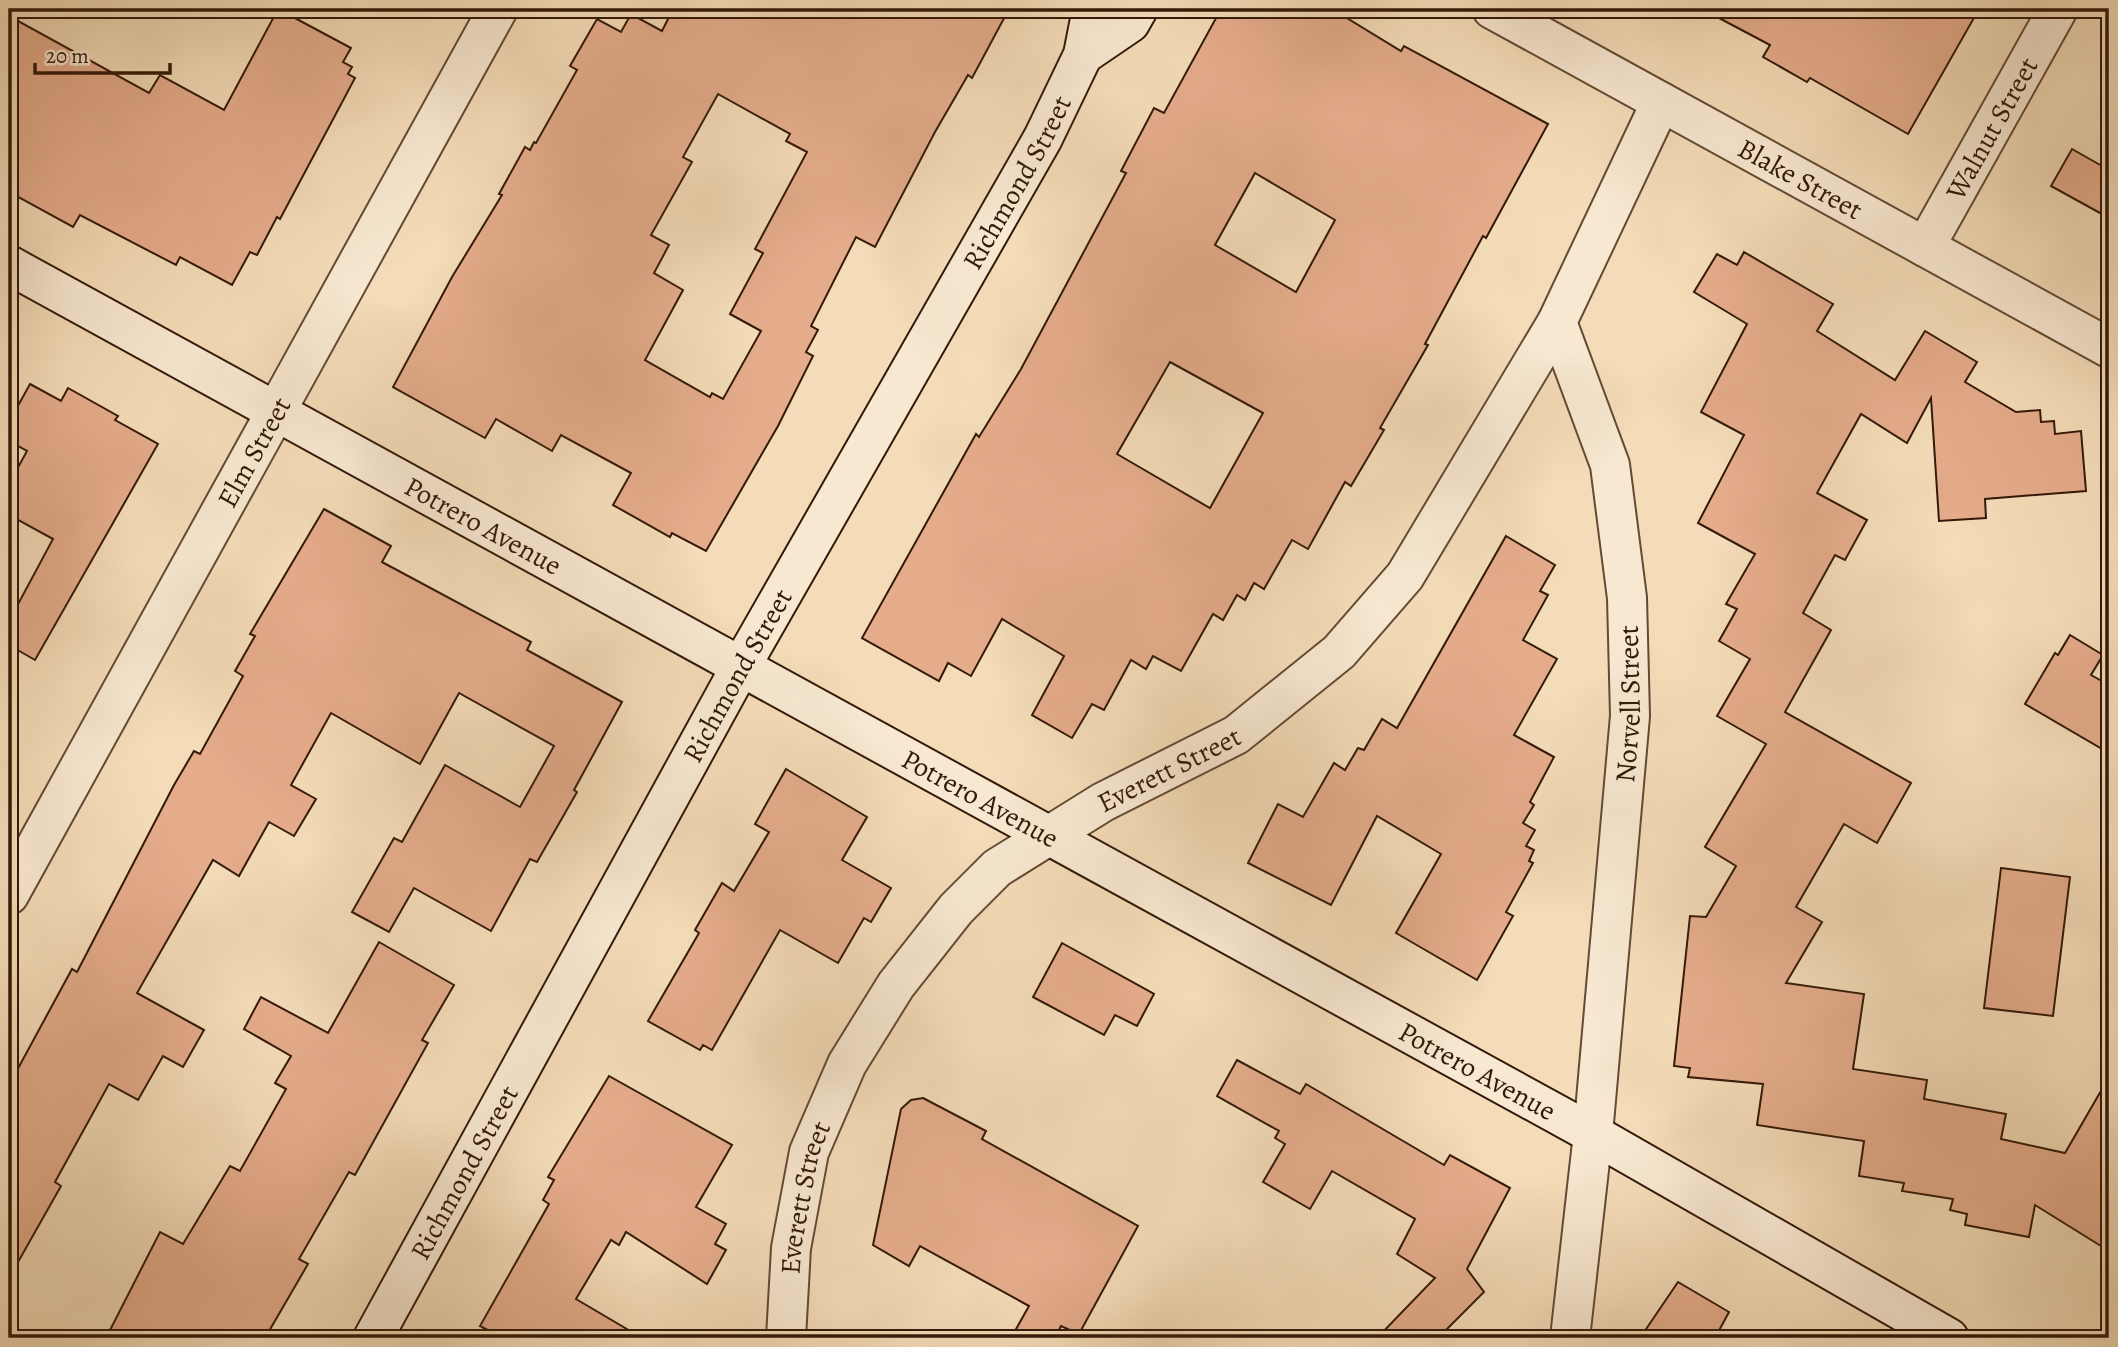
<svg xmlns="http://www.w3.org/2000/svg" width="2118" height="1347" viewBox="0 0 2118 1347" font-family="Alegreya,serif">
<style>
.building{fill:#e5ac8c;stroke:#331908;stroke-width:2;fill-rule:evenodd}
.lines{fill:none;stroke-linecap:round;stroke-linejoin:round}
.street-casing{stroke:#634a34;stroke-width:42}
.secondary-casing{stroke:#331908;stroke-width:42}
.street{stroke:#f8e8d1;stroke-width:38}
.secondary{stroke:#f8e8d1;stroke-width:38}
.labels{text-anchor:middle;stroke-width:5;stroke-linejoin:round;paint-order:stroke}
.street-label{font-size:28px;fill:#331908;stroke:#f8e8d1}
</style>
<rect width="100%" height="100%" fill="#f4dcb8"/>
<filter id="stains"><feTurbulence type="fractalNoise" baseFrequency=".00286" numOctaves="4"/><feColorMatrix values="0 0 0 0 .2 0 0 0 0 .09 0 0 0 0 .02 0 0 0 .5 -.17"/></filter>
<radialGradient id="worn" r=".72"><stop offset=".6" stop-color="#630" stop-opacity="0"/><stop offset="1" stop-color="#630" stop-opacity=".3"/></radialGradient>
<!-- building -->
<g class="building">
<path d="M 278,9 L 351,48 L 343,62 L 352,67 L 348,74 L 355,78 L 280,219 L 277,217 L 257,255 L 250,252 L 232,285 L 180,257 L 176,265 L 80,215 L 73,227 L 9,192 L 9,16 L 149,93 L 160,75 L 224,110 Z"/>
<path d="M 673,9 L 1009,9 L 972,78 L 968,75 L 935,132 L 875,247 L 856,237 L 811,326 L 818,330 L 806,352 L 813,356 L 778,426 L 706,551 L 672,533 L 670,537 L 613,505 L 631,473 L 561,435 L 552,451 L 496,419 L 485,438 L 393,387 L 452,277 L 502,195 L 499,194 L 525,147 L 530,150 L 534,142 L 536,143 L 577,70 L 570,66 L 597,19 L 621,32 L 631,14 L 662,31 ZM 718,94 L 790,134 L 786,141 L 807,152 L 755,249 L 763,253 L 730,314 L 761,331 L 723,399 L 712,393 L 710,397 L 645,360 L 683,290 L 654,273 L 669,245 L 651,235 L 692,162 L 683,157 Z"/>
<path d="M 1221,9 L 1332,9 L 1401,51 L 1404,46 L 1548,124 L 1486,238 L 1483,236 L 1425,344 L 1428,345 L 1380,428 L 1384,430 L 1351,486 L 1345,482 L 1308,549 L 1292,540 L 1264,589 L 1254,583 L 1245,600 L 1237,595 L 1223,620 L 1213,614 L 1181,671 L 1153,656 L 1146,669 L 1131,660 L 1104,710 L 1092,704 L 1072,738 L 1032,715 L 1064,656 L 1002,619 L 971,676 L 948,663 L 939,681 L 862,638 L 976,434 L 979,437 L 1021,369 L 1126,173 L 1121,171 L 1154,108 L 1164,113 ZM 1255,173 L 1335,220 L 1296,292 L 1215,245 ZM 1170,362 L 1263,413 L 1210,508 L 1117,454 Z"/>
<path d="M 1702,9 L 1979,9 L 1908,134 L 1810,78 L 1807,82 L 1763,57 L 1770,45 Z"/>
<path d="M 2072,149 L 2109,170 L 2109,218 L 2051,186 Z"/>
<path d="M 1744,252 L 1833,304 L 1817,331 L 1895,380 L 1925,331 L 1977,362 L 1965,382 L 2016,412 L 2040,410 L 2041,422 L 2054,421 L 2055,434 L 2081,431 L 2086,491 L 1985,499 L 1986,518 L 1939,521 L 1931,398 L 1907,443 L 1861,414 L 1817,493 L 1867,520 L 1845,560 L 1835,555 L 1803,613 L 1831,630 L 1785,712 L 1911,783 L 1877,843 L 1844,824 L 1796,907 L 1822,922 L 1786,983 L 1864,994 L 1853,1069 L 1927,1080 L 1924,1099 L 2006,1114 L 2001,1139 L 2065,1153 L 2109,1077 L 2109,1251 L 2035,1205 L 2029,1237 L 1965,1225 L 1967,1214 L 1950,1210 L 1953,1199 L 1902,1191 L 1904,1183 L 1859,1176 L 1864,1141 L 1757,1125 L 1763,1084 L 1688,1077 L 1690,1068 L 1674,1066 L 1690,916 L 1706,917 L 1736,866 L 1705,847 L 1766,744 L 1717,716 L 1750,659 L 1719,641 L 1737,609 L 1726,604 L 1755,554 L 1698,523 L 1744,435 L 1701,412 L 1747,324 L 1694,292 L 1717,254 L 1737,265 Z"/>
<path d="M 30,384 L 61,401 L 68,388 L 118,416 L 115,420 L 158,444 L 35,660 L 9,645 L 9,621 L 53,539 L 9,515 L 9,484 L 27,451 L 9,441 L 9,422 Z"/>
<path d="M 324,509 L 391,546 L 382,562 L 531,642 L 527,650 L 622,702 L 574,790 L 577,792 L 537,862 L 530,859 L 491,931 L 414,888 L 389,932 L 352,912 L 394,838 L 402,842 L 445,765 L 520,807 L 554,746 L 459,693 L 420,764 L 331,713 L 291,785 L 316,799 L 294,836 L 269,822 L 239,876 L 213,860 L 137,993 L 204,1030 L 183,1067 L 163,1056 L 138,1100 L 109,1084 L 55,1182 L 61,1186 L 9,1278 L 9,1085 L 72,969 L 77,972 L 174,785 L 194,751 L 200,754 L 243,676 L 235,671 L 255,636 L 250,634 Z"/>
<path d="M 1506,536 L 1555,565 L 1540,591 L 1548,595 L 1523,640 L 1557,659 L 1514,735 L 1554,757 L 1530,802 L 1534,805 L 1523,823 L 1535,830 L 1526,846 L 1534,850 L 1529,861 L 1533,863 L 1506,912 L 1513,916 L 1477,980 L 1396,933 L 1441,854 L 1377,816 L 1331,905 L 1248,863 L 1278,804 L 1303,817 L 1334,763 L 1345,770 L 1358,748 L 1364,750 L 1382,719 L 1397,728 Z"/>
<path d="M 2070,635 L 2103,655 L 2091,675 L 2109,685 L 2109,753 L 2025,704 L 2055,653 L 2058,655 Z"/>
<path d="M 786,769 L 867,817 L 842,860 L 891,888 L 871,922 L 864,918 L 838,963 L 780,930 L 712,1050 L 703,1045 L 700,1050 L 648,1021 L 699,933 L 695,930 L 722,883 L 734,891 L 769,832 L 755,824 Z"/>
<path d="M 2001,868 L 2070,877 L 2053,1016 L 1984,1008 Z"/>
<path d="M 379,942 L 454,985 L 422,1040 L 428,1043 L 355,1175 L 349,1172 L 299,1259 L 308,1264 L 265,1338 L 106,1338 L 160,1232 L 183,1244 L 230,1166 L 240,1171 L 286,1089 L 275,1083 L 291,1056 L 244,1029 L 261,997 L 328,1033 Z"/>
<path d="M 1062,943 L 1154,994 L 1137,1026 L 1115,1015 L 1104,1035 L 1033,997 Z"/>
<path d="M 1237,1060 L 1300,1094 L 1306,1084 L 1444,1165 L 1450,1155 L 1510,1188 L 1467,1269 L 1484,1292 L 1438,1338 L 1377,1338 L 1435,1278 L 1397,1254 L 1415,1219 L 1332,1171 L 1310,1209 L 1263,1182 L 1285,1144 L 1275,1138 L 1279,1131 L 1217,1096 Z"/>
<path d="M 609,1076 L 732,1145 L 696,1207 L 726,1224 L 715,1244 L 726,1250 L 707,1284 L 626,1232 L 619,1245 L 611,1240 L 576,1299 L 642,1338 L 503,1338 L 480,1326 L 549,1204 L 543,1200 L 554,1180 L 548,1177 Z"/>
<path d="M 923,1098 L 986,1131 L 982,1139 L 1138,1226 L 1079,1334 L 1061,1326 L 1055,1338 L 1011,1338 L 1029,1306 L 920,1246 L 909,1266 L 873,1245 L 901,1109 L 911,1100 Z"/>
<path d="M 1678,1282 L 1729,1312 L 1715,1338 L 1640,1338 Z"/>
</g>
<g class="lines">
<defs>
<g id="street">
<path id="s1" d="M 1492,9 L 2109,348"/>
<path id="s2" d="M 1925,247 L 2058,9"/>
<path id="s3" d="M 9,895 L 498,9"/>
<path id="s4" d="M 786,1338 L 791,1248 L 809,1152 L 847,1064 L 896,985 L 956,909 L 997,868 L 1103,802 L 1236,735 L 1339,652 L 1405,576 L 1557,322"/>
<path id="s5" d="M 1570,1338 L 1593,1134 L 1630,716 L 1627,598 L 1610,465 L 1557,322 L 1661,102"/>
</g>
<g id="secondary">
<path d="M 1083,55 L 1130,23 L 1138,9"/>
<path id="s6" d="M 9,265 L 1593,1134 L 1949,1338"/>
<path id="s7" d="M 373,1338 L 740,668 L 1043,138 L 1083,55 L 1092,9"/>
</g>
</defs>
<!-- street casing -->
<use href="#street" class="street-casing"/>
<!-- secondary casing -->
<use href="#secondary" class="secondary-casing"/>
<!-- street -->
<use href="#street" class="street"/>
<!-- secondary -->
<use href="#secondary" class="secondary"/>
</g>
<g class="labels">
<!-- street labels -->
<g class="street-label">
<text dy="10" stroke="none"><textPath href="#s2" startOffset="136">Walnut Street</textPath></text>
<text dy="10" stroke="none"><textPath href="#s1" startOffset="352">Blake Street</textPath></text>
<text dy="10" stroke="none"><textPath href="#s7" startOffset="1323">Richmond Street</textPath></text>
<text dy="10" stroke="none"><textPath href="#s3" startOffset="506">Elm Street</textPath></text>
<text dy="10" stroke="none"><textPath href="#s6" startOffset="541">Potrero Avenue</textPath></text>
<text dy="10" stroke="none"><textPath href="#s7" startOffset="756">Richmond Street</textPath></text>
<text dy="10" stroke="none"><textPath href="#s5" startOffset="637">Norvell Street</textPath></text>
<text dy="10" stroke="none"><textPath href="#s4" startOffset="730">Everett Street</textPath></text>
<text dy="10" stroke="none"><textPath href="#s6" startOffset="1108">Potrero Avenue</textPath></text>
<text dy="10" stroke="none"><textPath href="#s6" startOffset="1675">Potrero Avenue</textPath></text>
<text dy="10" stroke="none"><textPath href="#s7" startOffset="189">Richmond Street</textPath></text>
<text dy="10" stroke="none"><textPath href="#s4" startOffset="142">Everett Street</textPath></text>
</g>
</g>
<!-- margin -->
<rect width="2118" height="1347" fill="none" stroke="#f4dcb8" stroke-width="35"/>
<rect x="10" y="10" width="2097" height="1326" fill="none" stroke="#331908" stroke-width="3.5"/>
<rect x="18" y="18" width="2083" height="1312" fill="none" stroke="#331908" stroke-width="2"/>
<!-- scale -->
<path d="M35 63v10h135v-10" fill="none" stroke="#331908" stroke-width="3.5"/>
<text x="46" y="63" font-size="21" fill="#331908" stroke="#f8e8d1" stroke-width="5" paint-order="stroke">20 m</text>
<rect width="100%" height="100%" filter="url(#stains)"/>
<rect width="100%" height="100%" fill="url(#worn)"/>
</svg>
